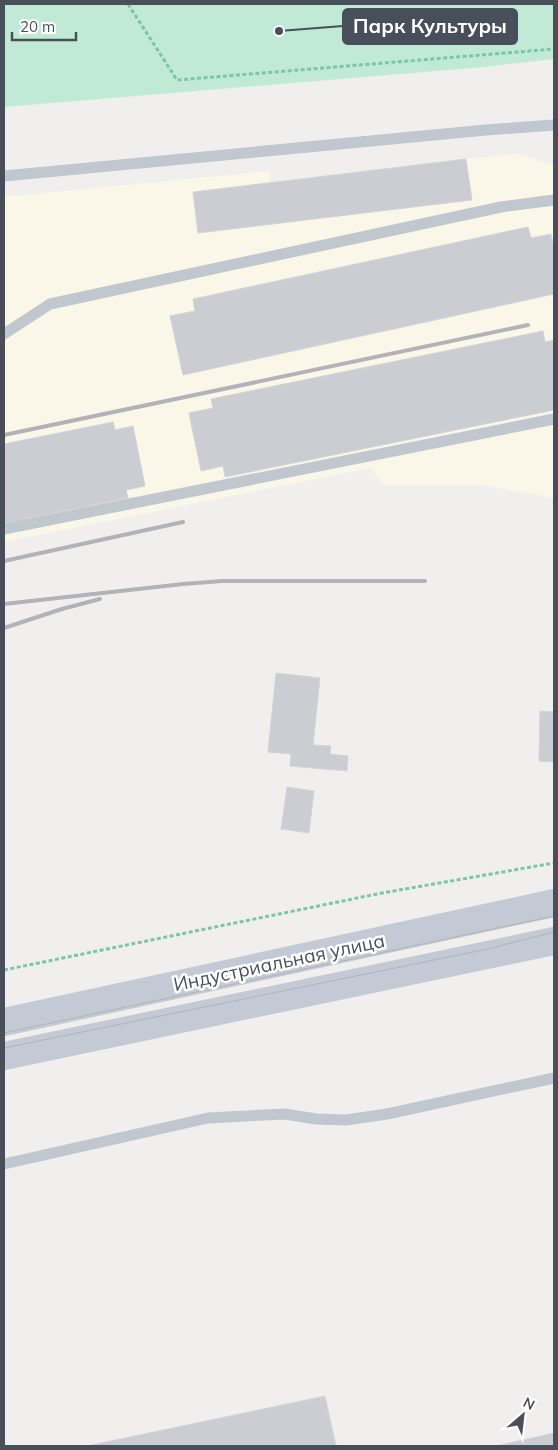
<svg xmlns="http://www.w3.org/2000/svg" width="558" height="1450" viewBox="0 0 558 1450" font-family="Mulish,sans-serif">
<style>
.commercial{fill:#faf7e9}
.park{fill:#c1ead6}
.building{fill:#cccdd2;stroke:#d3d4d9}
.lines{fill:none;stroke-linecap:round;stroke-linejoin:round}
.path{stroke:#7cc5ab;stroke-width:3;stroke-dasharray:4 2.5;stroke-linecap:butt}
.lane{stroke:#c0c7cf;stroke-width:11}
.secondary{stroke:#c3c9d5;stroke-width:28}
.tram{stroke:#b1b3b8;stroke-width:1}
.rail{stroke:#b1b3b8;stroke-width:4}
.labels{text-anchor:middle;stroke-width:5;stroke-linejoin:round;paint-order:stroke}
.street-label{font-size:19px;fill:#484f5a;stroke:#fff}
.leader{fill:none;stroke:#484f5a;stroke-width:2}
.callout-dot{fill:#484f5a;stroke:#fff;stroke-width:2}
.callout{fill:#484f5a;stroke:#484f5a;stroke-width:2}
.callout-label{font-size:20px;text-anchor:middle;font-weight:bold;fill:#fff}
</style>
<rect width="100%" height="100%" fill="#f1efee"/>
<!-- commercial -->
<path class="commercial" d="M 518,154 L 554,166 L 554,498 L 481,485 L 384,485 L 370,468 L 4,542 L 4,197 L 269,171 L 270,183 L 466,159 Z"/>
<!-- park -->
<path class="park" d="M 4,4 L 554,4 L 554,59 L 484,67 L 4,107 Z"/>
<!-- building -->
<g class="building">
<path d="M 466,159 L 472,200 L 198,233 L 193,192 Z"/>
<path d="M 528,227 L 531,238 L 551,234 L 554,251 L 554,294 L 183,375 L 170,316 L 195,311 L 193,299 Z"/>
<path d="M 543,331 L 545,342 L 554,340 L 554,410 L 225,477 L 223,466 L 201,471 L 189,413 L 213,408 L 211,399 Z"/>
<path d="M 113,422 L 115,430 L 133,426 L 145,486 L 126,490 L 128,498 L 4,523 L 4,444 Z"/>
<path d="M 276,673 L 320,678 L 313,745 L 331,746 L 330,754 L 348,756 L 347,771 L 290,766 L 291,754 L 268,752 Z"/>
<path d="M 540,711 L 554,712 L 554,762 L 539,761 Z"/>
<path d="M 287,787 L 314,791 L 309,833 L 281,829 Z"/>
<path d="M 325,1396 L 336,1446 L 87,1446 Z"/>
<path d="M 554,1433 L 554,1446 L 496,1446 Z"/>
</g>
<g class="lines">
<!-- path -->
<g class="path">
<path d="M 128,4 L 177,80 L 554,49"/>
<path d="M 4,970 L 382,893 L 554,863"/>
</g>
<!-- lane -->
<g class="lane">
<path d="M 4,176 L 486,130 L 554,125"/>
<path d="M 4,334 L 50,304 L 501,207 L 554,200"/>
<path d="M 4,529 L 554,419"/>
<path d="M 4,1164 L 208,1118 L 285,1114 L 316,1119 L 346,1120 L 387,1114 L 554,1078"/>
</g>
<!-- secondary -->
<g class="secondary">
<path d="M 4,1022 L 554,903"/>
<path d="M 4,1056 L 554,941"/>
</g>
<!-- tram -->
<g class="tram">
<path d="M 4,1033 L 554,916"/>
<path d="M 4,1048 L 483,950 L 554,932"/>
</g>
<!-- rail -->
<g class="rail">
<path d="M 4,435 L 528,325"/>
<path d="M 4,561 L 183,522"/>
<path d="M 4,604 L 183,584 L 222,581 L 425,581"/>
<path d="M 4,628 L 62,609 L 100,599"/>
</g>
</g>
<g class="labels">
<!-- street labels -->
<g class="street-label">
<text transform="translate(279 962) rotate(-12)" y="7">Индустриальная улица</text>
</g>
</g>
<!-- callouts -->
<path class="leader" d="M279 31L343 26"/>
<circle class="callout-dot" cx="279" cy="31" r="5"/>
<rect class="callout" x="343" y="9" width="174" height="35" rx="5"/>
<g class="callout-label">
<text x="430" y="33">Парк Культуры</text>
</g>
<!-- border -->
<rect width="558" height="1450" fill="none" stroke="#484f5a" stroke-width="10"/>
<!-- north arrow -->
<g transform="translate(523 1415) rotate(28)" stroke="#ffffff" stroke-width="4" paint-order="stroke">
<path d="M0-4L9 19L0 12L-9 19Z" fill="#484f5a"/>
<text y="-8" font-size="14" font-weight="bold" text-anchor="middle" fill="#484f5a">N</text>
</g>
<!-- scale -->
<path d="M12 32v8h64v-8" fill="none" stroke="#484f5a" stroke-width="2.5"/>
<text x="20" y="32" font-size="15" fill="#484f5a" stroke="#ffffff" stroke-width="4" paint-order="stroke">20 m</text>
</svg>
